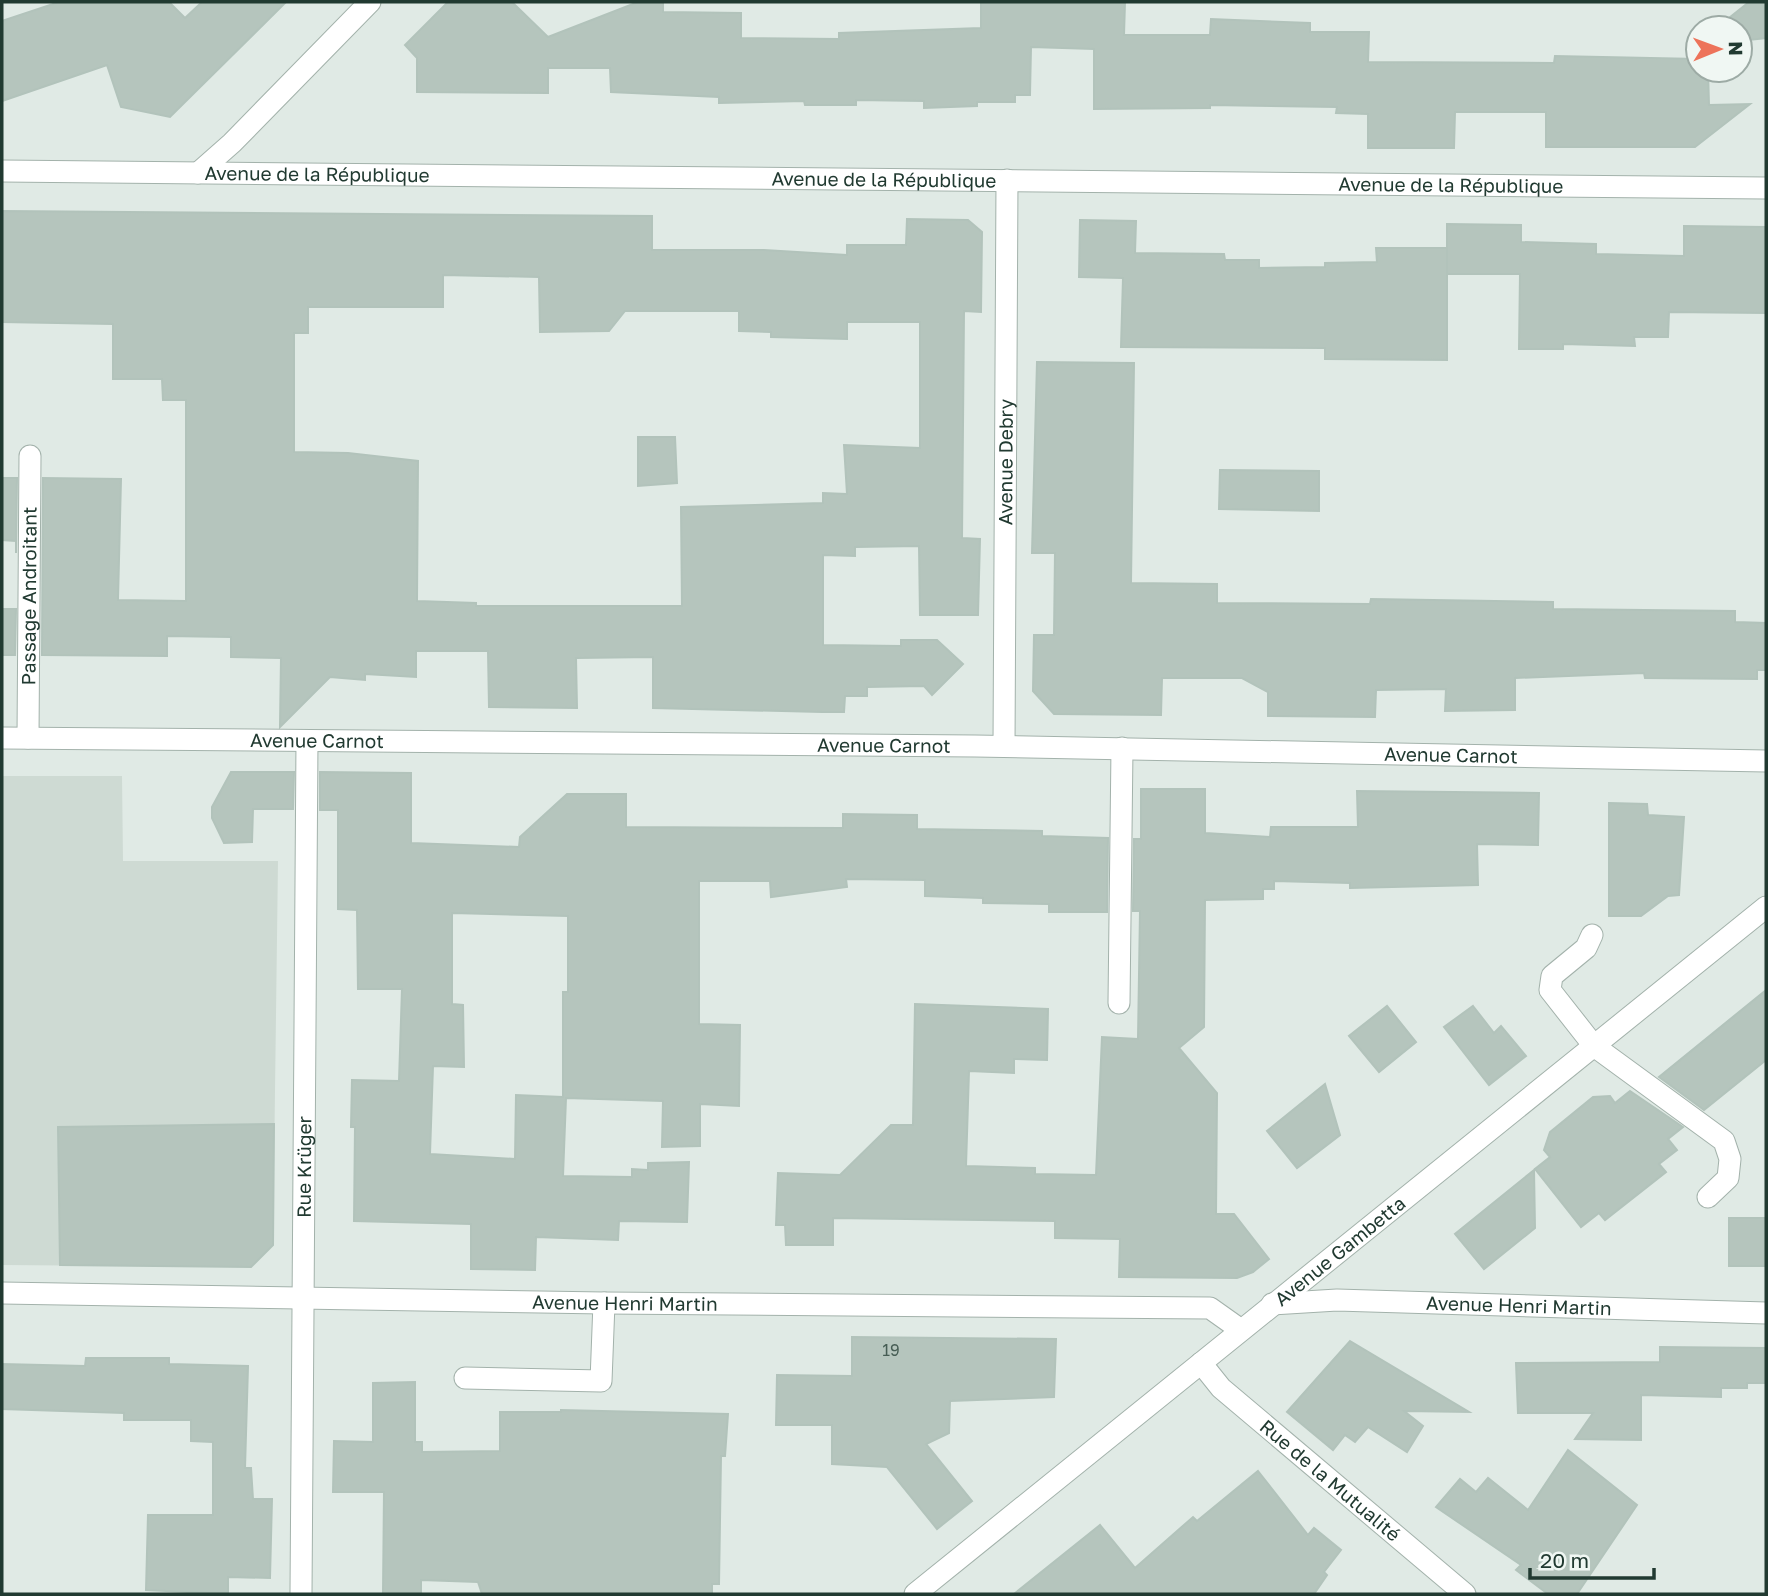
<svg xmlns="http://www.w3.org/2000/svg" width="1768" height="1596" viewBox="0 0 1768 1596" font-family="'Golos Text',sans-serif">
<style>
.built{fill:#cedad3}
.building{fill:#b5c5bd;stroke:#b2c3bb;stroke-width:2;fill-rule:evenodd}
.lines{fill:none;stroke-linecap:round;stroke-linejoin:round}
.minor-casing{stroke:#a3b2ab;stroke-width:23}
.minor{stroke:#fff;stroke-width:21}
.labels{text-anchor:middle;stroke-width:6;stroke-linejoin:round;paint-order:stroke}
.number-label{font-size:16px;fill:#465d54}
.street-label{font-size:19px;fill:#213a31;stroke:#f0f7f3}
</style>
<rect width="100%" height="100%" fill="#e0eae5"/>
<!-- built -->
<path class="built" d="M 2,776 L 122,776 L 123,861 L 278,861 L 273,1245 L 251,1267 L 2,1265 Z"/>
<!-- building -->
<g class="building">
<path d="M 59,2 L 169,2 L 185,18 L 202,2 L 286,2 L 170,117 L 121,107 L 107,65 L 2,101 L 2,21 Z"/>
<path d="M 448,2 L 512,2 L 548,37 L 638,2 L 663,2 L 663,12 L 741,13 L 741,38 L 839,39 L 839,33 L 981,28 L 981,2 L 1125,2 L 1124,35 L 1210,35 L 1211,19 L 1310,23 L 1310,32 L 1369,32 L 1368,62 L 1554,63 L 1555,56 L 1698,59 L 1698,70 L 1708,70 L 1709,105 L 1750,104 L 1695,147 L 1546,147 L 1546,112 L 1455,112 L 1454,148 L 1368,148 L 1368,114 L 1336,113 L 1337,107 L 1210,105 L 1210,108 L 1094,109 L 1094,49 L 1031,47 L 1030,95 L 1015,95 L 1015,102 L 977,102 L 977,106 L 924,108 L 924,101 L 856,100 L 856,105 L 805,105 L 804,101 L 719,103 L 719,97 L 611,92 L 610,68 L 548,68 L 548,93 L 417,92 L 417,58 L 405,45 Z"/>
<path d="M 1749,2 L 1766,2 L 1766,38 L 1740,41 L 1740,28 L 1728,28 L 1724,22 Z"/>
<path d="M 2,211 L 652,216 L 652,250 L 764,250 L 847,255 L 847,245 L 906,245 L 907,219 L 968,220 L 982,232 L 981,312 L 964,311 L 962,538 L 980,539 L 978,615 L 920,615 L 919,546 L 855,547 L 855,556 L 823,555 L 823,645 L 901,646 L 901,640 L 937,640 L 963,664 L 932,695 L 924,686 L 867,687 L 867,696 L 845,696 L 844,712 L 822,712 L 653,708 L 653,657 L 576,658 L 577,708 L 489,707 L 488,651 L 416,651 L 416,677 L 365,674 L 365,680 L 330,677 L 280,727 L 281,658 L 231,657 L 231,637 L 167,636 L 167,656 L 42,655 L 43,478 L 121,479 L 118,600 L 186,601 L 186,400 L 163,400 L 162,379 L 113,379 L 113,324 L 2,322 ZM 443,275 L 539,277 L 540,332 L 609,331 L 625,311 L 739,311 L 739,331 L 771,332 L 771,337 L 847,339 L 847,322 L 920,322 L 920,448 L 844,445 L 847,494 L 823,493 L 823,503 L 681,507 L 682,606 L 476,606 L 476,603 L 417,601 L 418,461 L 348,453 L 294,452 L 294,333 L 308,333 L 308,307 L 443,307 Z"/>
<path d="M 1080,220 L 1136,221 L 1135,253 L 1224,254 L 1225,260 L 1259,260 L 1259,268 L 1325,267 L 1325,263 L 1377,262 L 1376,248 L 1447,248 L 1447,360 L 1325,359 L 1325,348 L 1121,347 L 1123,278 L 1079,277 Z"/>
<path d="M 1447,224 L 1521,225 L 1521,242 L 1596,244 L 1596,254 L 1684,256 L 1684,226 L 1766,227 L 1766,313 L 1669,312 L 1668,337 L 1634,337 L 1635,346 L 1563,344 L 1563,349 L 1519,349 L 1520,274 L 1447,274 Z"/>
<path d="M 1037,362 L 1134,363 L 1131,583 L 1217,584 L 1217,603 L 1370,604 L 1371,599 L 1553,602 L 1553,609 L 1735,611 L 1735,622 L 1766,623 L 1766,670 L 1757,670 L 1757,679 L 1645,678 L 1644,673 L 1515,678 L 1515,710 L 1445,711 L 1446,689 L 1376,690 L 1375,717 L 1268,716 L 1268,692 L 1242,678 L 1162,678 L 1161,715 L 1054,714 L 1033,691 L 1034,635 L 1054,635 L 1055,553 L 1032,553 Z"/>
<path d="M 638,437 L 675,437 L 677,483 L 638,486 Z"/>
<path d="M 1220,470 L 1319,471 L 1319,511 L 1219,509 Z"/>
<path d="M 2,478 L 17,478 L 16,553 L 16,541 L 2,540 Z"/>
<path d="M 2,609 L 16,609 L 15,655 L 2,655 Z"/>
<path d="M 231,772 L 294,772 L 293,809 L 253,809 L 252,842 L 224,843 L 212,818 L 212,807 Z"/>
<path d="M 320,772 L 411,773 L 411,843 L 519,847 L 520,837 L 567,794 L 626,794 L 626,827 L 843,828 L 843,814 L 917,815 L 917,829 L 1042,831 L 1042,836 L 1108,838 L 1107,912 L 1049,912 L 1049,904 L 983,903 L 983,898 L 925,896 L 925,880 L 846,879 L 847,887 L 771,897 L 770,881 L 699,881 L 699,1024 L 740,1025 L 739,1106 L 700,1104 L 700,1146 L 662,1147 L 663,1101 L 566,1098 L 563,1176 L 632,1177 L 632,1169 L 648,1170 L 648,1163 L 689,1162 L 687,1222 L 619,1221 L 618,1240 L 536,1237 L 535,1270 L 471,1269 L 471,1224 L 354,1221 L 355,1127 L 351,1127 L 352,1080 L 399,1081 L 402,989 L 358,989 L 357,910 L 338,909 L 338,810 L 320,810 ZM 452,913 L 568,916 L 568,992 L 563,992 L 563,1097 L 516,1095 L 515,1159 L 430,1154 L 433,1066 L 464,1067 L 463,1005 L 452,1004 Z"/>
<path d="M 1141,789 L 1205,789 L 1205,833 L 1270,837 L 1271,827 L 1358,827 L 1357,791 L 1539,793 L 1538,845 L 1477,844 L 1478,885 L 1350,888 L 1350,883 L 1274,881 L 1274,889 L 1263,889 L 1263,899 L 1205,900 L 1204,1027 L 1179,1048 L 1217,1093 L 1216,1214 L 1234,1214 L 1269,1259 L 1253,1272 L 1237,1278 L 1119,1277 L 1120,1239 L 1055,1238 L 1055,1221 L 833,1218 L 833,1245 L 786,1245 L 785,1225 L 776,1225 L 778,1173 L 840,1175 L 891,1125 L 913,1125 L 915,1004 L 1048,1009 L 1047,1060 L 1014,1059 L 1014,1073 L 969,1071 L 966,1166 L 1035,1168 L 1035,1174 L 1096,1175 L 1102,1037 L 1138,1039 L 1140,911 L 1133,911 L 1134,839 L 1141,839 Z"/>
<path d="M 1609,803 L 1647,804 L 1648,815 L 1684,817 L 1679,895 L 1668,896 L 1641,916 L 1609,916 Z"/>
<path d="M 1766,990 L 1766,1060 L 1704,1110 L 1659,1077 Z"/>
<path d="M 1387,1006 L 1416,1042 L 1379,1072 L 1349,1036 Z"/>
<path d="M 1473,1006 L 1494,1033 L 1501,1026 L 1526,1056 L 1489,1085 L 1444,1027 Z"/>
<path d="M 1325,1084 L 1340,1135 L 1297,1168 L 1267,1131 Z"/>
<path d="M 1630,1091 L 1683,1127 L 1668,1139 L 1677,1150 L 1659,1164 L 1666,1172 L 1605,1220 L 1599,1213 L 1581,1227 L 1535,1169 L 1550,1157 L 1544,1150 L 1550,1132 L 1593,1097 L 1610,1096 L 1615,1103 Z"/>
<path d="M 274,1124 L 273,1245 L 251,1267 L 60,1265 L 58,1127 Z"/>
<path d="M 1534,1170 L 1535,1228 L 1484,1269 L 1455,1234 Z"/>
<rect x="1729" y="1218" width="37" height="48"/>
<path d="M 852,1337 L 1056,1339 L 1054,1397 L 950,1401 L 949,1433 L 926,1444 L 972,1501 L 937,1529 L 887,1467 L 832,1464 L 832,1425 L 776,1425 L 777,1375 L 852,1376 Z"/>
<path d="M 1350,1341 L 1469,1412 L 1404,1411 L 1423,1426 L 1407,1452 L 1368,1427 L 1355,1442 L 1345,1435 L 1333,1450 L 1287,1412 Z"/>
<path d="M 1660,1347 L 1766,1348 L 1766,1383 L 1747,1383 L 1747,1388 L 1721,1388 L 1721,1397 L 1641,1395 L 1641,1440 L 1575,1439 L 1593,1413 L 1518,1413 L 1516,1363 L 1660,1362 Z"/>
<path d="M 86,1358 L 169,1358 L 169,1364 L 248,1366 L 245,1468 L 251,1468 L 253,1499 L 272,1499 L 270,1578 L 228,1577 L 228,1594 L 146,1590 L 148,1515 L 213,1515 L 213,1442 L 191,1441 L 191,1420 L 124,1420 L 124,1413 L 2,1409 L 2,1364 L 85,1366 Z"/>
<path d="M 415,1382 L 415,1442 L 422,1442 L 422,1452 L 500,1451 L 500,1412 L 561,1412 L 561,1410 L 728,1414 L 725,1456 L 721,1456 L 719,1584 L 712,1584 L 712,1594 L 482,1594 L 478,1582 L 421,1580 L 421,1594 L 383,1594 L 384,1492 L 333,1492 L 334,1441 L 373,1442 L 373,1383 Z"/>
<path d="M 1568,1450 L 1637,1505 L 1577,1594 L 1548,1594 L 1516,1570 L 1521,1565 L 1436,1507 L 1460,1479 L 1476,1492 L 1488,1478 L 1528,1510 Z"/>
<path d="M 1258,1471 L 1308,1535 L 1314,1528 L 1341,1550 L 1324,1572 L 1327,1575 L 1314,1594 L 1014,1594 L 1100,1525 L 1135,1568 L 1193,1517 L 1197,1521 Z"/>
</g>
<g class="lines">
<defs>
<g id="minor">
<path id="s1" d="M 2,171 L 1766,188"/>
<path d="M 198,173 L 232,143 L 370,2"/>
<path id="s2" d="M 2,738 L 975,746 L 1766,761"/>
<path id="s3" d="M 28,738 L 30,456"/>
<path id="s4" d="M 1004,746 L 1007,180"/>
<path d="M 1592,935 L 1586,948 L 1552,976 L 1550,990 L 1594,1046 L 1724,1141 L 1730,1159 L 1728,1178 L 1708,1197"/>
<path d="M 1119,1003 L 1122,748"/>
<path id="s5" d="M 2,1293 L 604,1303 L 1210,1308 L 1241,1330"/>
<path id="s6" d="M 1272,1304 L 1337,1300 L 1766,1313"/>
<path id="s7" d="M 1201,1363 L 1221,1388 L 1465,1594"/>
<path d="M 465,1378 L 601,1381 L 604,1303"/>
<path id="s8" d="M 301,1594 L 307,741"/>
<path id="s9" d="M 915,1594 L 1766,907"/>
</g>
</defs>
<!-- minor casing -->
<use href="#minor" class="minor-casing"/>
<!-- minor -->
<use href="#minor" class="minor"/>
</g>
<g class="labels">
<!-- number labels -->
<g class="number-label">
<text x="891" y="1356">19</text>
</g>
<!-- street labels -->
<g class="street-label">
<text dy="7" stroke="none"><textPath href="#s1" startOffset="315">Avenue de la République</textPath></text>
<text dy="7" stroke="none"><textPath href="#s1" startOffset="882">Avenue de la République</textPath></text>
<text dy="7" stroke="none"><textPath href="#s1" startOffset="1449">Avenue de la République</textPath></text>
<text dy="7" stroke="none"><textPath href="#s4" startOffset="284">Avenue Debry</textPath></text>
<text dy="7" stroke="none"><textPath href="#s3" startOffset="142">Passage Androitant</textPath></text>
<text dy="7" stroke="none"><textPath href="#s2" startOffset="315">Avenue Carnot</textPath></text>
<text dy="7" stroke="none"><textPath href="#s2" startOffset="882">Avenue Carnot</textPath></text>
<text dy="7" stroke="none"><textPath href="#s2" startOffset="1449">Avenue Carnot</textPath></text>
<text dy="7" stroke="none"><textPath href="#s8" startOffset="427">Rue Krüger</textPath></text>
<text dy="7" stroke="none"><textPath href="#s9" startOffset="546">Avenue Gambetta</textPath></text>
<text dy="7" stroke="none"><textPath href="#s5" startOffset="623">Avenue Henri Martin</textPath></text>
<text dy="7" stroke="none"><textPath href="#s6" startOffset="247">Avenue Henri Martin</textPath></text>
<text dy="7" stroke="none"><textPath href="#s7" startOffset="175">Rue de la Mutualité</textPath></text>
</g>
</g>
<!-- border -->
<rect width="1768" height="1596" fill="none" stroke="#213a31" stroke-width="7"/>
<!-- north arrow -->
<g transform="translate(1719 49) rotate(89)"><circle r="33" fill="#f0f7f3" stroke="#9daba5" stroke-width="2"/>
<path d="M0-5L12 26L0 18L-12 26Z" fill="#ed735a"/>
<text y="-10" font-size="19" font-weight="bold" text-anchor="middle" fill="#213a31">N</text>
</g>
<!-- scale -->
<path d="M1530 1568v10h124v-10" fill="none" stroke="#213a31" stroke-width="3.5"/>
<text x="1540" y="1568" font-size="21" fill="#213a31" stroke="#f0f7f3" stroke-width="5" paint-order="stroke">20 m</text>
</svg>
